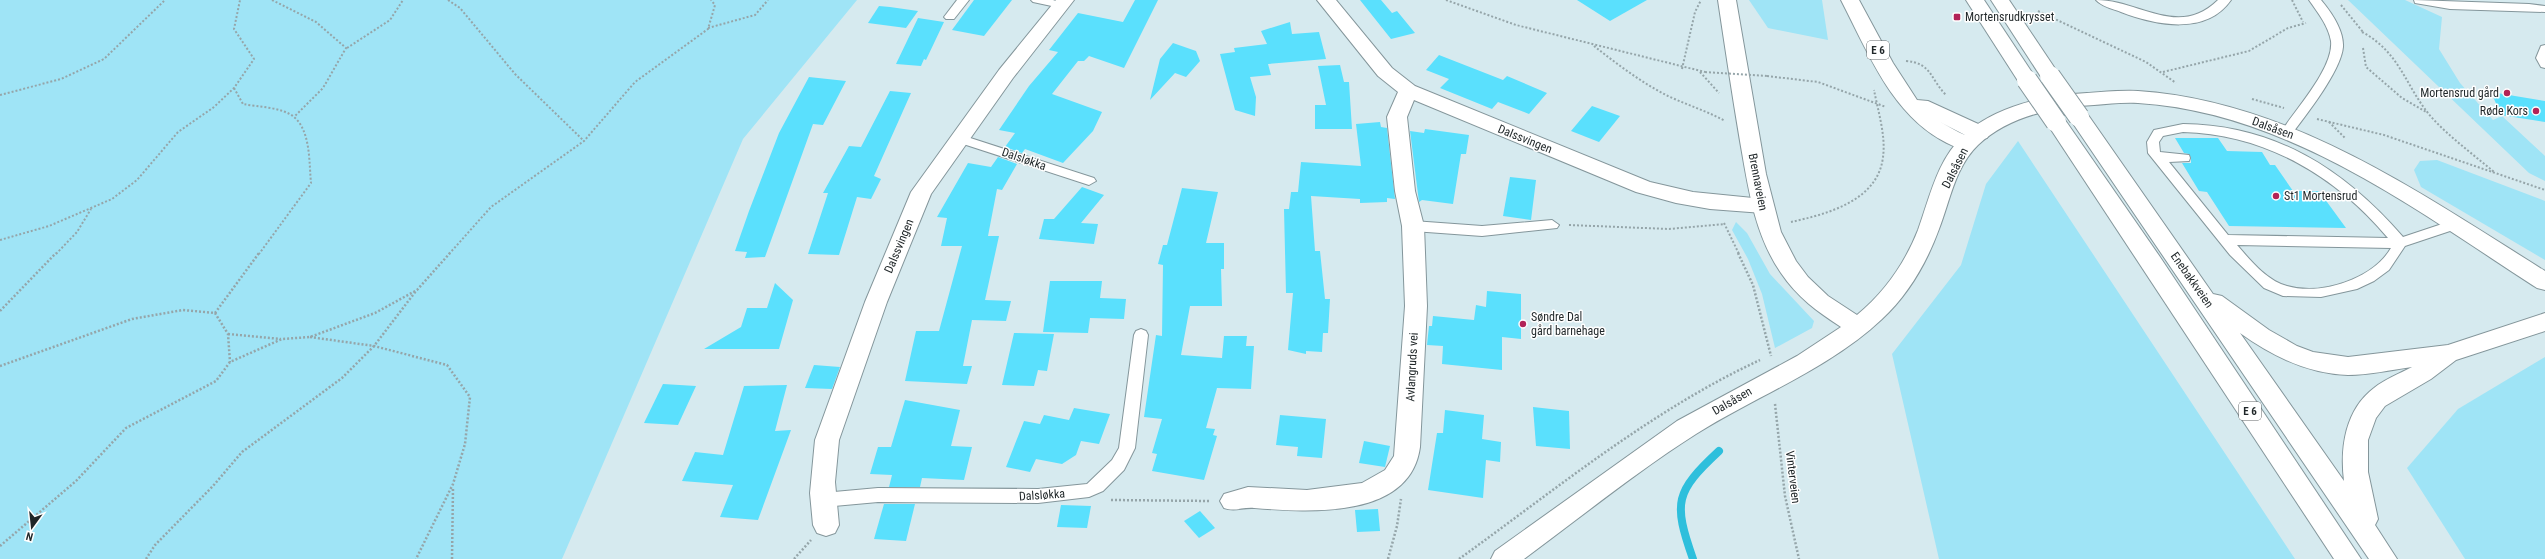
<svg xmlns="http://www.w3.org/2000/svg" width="2545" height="559" viewBox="0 0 2545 559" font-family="'Roboto Condensed',sans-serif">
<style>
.green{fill:#9fe4f6}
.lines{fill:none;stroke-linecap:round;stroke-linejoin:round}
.stream{stroke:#2ebfdc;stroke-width:8}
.building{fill:#5ae0fd}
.lane-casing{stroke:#84969b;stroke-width:2}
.street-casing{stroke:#84969b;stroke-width:2}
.secondary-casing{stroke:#84969b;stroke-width:2}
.highway-casing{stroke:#84969b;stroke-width:2}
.path-far1{stroke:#95a5a9;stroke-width:2;stroke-dasharray:2 2;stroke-linecap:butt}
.path{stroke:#95a5a9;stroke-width:2.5;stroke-dasharray:2 2;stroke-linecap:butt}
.lane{fill:#fff;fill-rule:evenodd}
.street{fill:#fff;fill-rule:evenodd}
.secondary{fill:#fff;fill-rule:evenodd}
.highway{fill:#fff;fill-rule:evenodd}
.highway-bridge-casing{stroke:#84969b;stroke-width:22;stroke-linecap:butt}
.path-bridge{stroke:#95a5a9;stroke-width:2;stroke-dasharray:2 2;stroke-linecap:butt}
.highway-bridge{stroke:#fff;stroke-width:20}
.poi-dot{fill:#b22357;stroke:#fff;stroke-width:1.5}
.labels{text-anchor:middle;stroke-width:3;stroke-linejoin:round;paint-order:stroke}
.shield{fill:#fff;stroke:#626768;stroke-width:1}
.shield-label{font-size:11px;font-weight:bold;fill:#1f2628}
.poi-label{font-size:12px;fill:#1f2628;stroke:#fff;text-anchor:start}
.street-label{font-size:12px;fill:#1f2628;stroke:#fff}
</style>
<rect width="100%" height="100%" fill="#d6eaef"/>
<!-- green -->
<g class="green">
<path d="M 0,0 L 857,0 L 743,139 L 562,559 L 0,559 Z"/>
<path d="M 1749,0 L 1822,0 L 1828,40 L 1768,28 Z"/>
<path d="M 2348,0 L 2405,0 L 2442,17 L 2439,49 L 2460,83 L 2493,120 L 2502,116 L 2545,156 L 2545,181 L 2529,173 Z"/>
<path d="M 2018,141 L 2295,559 L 1939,559 L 1892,354 L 1961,265 L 1986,184 Z"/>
<path d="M 2437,160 L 2545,201 L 2545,260 L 2421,187 L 2414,170 L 2420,161 Z"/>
<path d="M 1736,222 L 1747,233 L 1770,274 L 1814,321 L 1812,328 L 1775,348 L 1762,294 L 1748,259 L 1732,230 Z"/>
<path d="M 2545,357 L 2545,559 L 2465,559 L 2407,468 L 2458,409 Z"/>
</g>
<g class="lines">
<!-- stream -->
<path class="stream" d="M 1693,559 C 1673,502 1675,492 1719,451"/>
</g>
<!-- building -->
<g class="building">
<path d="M 974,0 L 1012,0 L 984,36 L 952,30 Z"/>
<path d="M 1135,0 L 1158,0 L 1124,68 L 1089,56 L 1084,61 L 1078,61 L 1052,94 L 1102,112 L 1093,131 L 1063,163 L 1025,149 L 1022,153 L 1005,147 L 1015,133 L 999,130 L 1029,86 L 1058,52 L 1049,50 L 1078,13 L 1123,22 Z"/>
<path d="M 1360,0 L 1381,0 L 1392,13 L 1397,11 L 1415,33 L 1391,39 Z"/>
<path d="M 1577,0 L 1647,0 L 1610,21 Z"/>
<path d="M 879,6 L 890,7 L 918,11 L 906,28 L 868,23 Z"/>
<path d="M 918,18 L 944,22 L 926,60 L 924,59 L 921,66 L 896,64 Z"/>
<path d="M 1290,22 L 1292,34 L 1319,32 L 1326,59 L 1268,64 L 1271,75 L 1250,77 L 1256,97 L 1255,116 L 1235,110 L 1220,54 L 1235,52 L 1234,48 L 1267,44 L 1261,31 Z"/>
<path d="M 1173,43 L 1196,51 L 1200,61 L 1186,77 L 1175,73 L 1150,100 L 1160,59 Z"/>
<path d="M 1439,55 L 1503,80 L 1507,76 L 1547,93 L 1529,114 L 1498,102 L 1492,109 L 1440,88 L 1449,79 L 1426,70 Z"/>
<path d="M 1340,65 L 1344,82 L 1349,82 L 1352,129 L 1315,129 L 1315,105 L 1326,105 L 1318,66 Z"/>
<path d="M 809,77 L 846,81 L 823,125 L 813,124 L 765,257 L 745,258 L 747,252 L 735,251 L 749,211 L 779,133 Z"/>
<path d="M 890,91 L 911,93 L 874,176 L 881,179 L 871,199 L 857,197 L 839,255 L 808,254 L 828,193 L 823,193 L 849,146 L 861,147 Z"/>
<path d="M 2491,92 L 2545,101 L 2545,122 L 2501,115 Z"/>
<path d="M 1592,106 L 1620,116 L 1599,142 L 1571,131 Z"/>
<path d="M 1380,122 L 1381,127 L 1387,128 L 1395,199 L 1387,198 L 1387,202 L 1360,203 L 1360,199 L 1311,196 L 1315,251 L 1320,251 L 1325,299 L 1330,299 L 1328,333 L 1323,333 L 1322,352 L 1306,351 L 1306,354 L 1288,350 L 1293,293 L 1286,293 L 1284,209 L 1289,209 L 1291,192 L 1298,192 L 1301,162 L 1361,166 L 1356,124 Z"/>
<path d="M 1425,129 L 1469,135 L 1466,154 L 1461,154 L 1453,204 L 1422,200 L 1419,202 L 1410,131 L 1424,133 Z"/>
<path d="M 2175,138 L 2218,138 L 2227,151 L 2262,152 L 2270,165 L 2275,165 L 2293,191 L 2319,191 L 2346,228 L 2229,226 L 2207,192 L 2199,191 L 2182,163 L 2191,163 L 2191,158 L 2189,154 L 2184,153 Z"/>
<path d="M 998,157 L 1017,164 L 1002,190 L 997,189 L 988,236 L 999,236 L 985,300 L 1011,301 L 1006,321 L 972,320 L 963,366 L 972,366 L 967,384 L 905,381 L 916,331 L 939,331 L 962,246 L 941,246 L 947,218 L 937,217 L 968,163 L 991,167 Z"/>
<path d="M 1510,177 L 1536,180 L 1531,220 L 1503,216 Z"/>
<path d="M 1082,187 L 1104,195 L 1081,223 L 1098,224 L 1094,244 L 1039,239 L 1044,219 L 1054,219 Z"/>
<path d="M 1182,188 L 1218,192 L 1206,243 L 1224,243 L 1224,269 L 1221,269 L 1222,306 L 1190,306 L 1181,355 L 1222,358 L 1224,336 L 1247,336 L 1246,346 L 1254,346 L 1251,389 L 1217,388 L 1206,428 L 1215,429 L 1213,435 L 1217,436 L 1204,480 L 1152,471 L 1157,454 L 1152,453 L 1162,419 L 1144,417 L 1156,335 L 1162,336 L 1163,265 L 1158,264 L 1163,245 L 1167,245 Z"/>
<path d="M 1050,281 L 1102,281 L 1100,298 L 1126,299 L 1124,319 L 1090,318 L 1088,333 L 1043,332 Z"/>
<path d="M 775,283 L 793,300 L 779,349 L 704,349 L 741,327 L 747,308 L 767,308 Z"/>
<path d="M 1487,291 L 1521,294 L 1521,339 L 1502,337 L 1502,370 L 1442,364 L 1443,346 L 1427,345 L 1429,326 L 1432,326 L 1433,316 L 1474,320 L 1476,305 L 1486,307 Z"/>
<path d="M 1014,333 L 1054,334 L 1047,371 L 1038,370 L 1034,386 L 1002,385 Z"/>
<path d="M 814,365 L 840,367 L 832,389 L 805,388 Z"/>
<path d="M 663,384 L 696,386 L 678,425 L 644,423 Z"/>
<path d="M 787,385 L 775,431 L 791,430 L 758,520 L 720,517 L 733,485 L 682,481 L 695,452 L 723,455 L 744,386 Z"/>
<path d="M 905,400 L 960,410 L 951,446 L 972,447 L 964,480 L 922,478 L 920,487 L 889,487 L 892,475 L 870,474 L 878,447 L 891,447 Z"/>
<path d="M 1533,407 L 1569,411 L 1570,449 L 1536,446 Z"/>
<path d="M 1074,408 L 1110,414 L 1099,444 L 1081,441 L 1076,455 L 1062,464 L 1036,459 L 1030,472 L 1006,467 L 1024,421 L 1040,424 L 1044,415 L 1069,420 Z"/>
<path d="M 1445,410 L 1484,415 L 1482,439 L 1501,442 L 1500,462 L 1486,460 L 1483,498 L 1428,490 L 1437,433 L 1443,433 Z"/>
<path d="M 1280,415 L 1326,419 L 1322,458 L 1297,456 L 1298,447 L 1276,445 Z"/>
<path d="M 1364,441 L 1390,446 L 1385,467 L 1359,463 Z"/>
<path d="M 884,504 L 915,504 L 906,541 L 874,539 Z"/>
<path d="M 1061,505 L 1091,506 L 1087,528 L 1057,527 Z"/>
<path d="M 1378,509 L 1380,531 L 1357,532 L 1355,510 Z"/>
<path d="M 1200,511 L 1215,528 L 1199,538 L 1184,521 Z"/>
</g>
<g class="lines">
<defs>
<g id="lane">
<path d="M 957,0 L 969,0 L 954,19 L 946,19 L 944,17 Z"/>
<path d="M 1031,0 L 1053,0 L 1067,5 L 1061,8 L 1033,2 Z"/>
<path d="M 2096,0 C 2140,0 2178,39 2218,0 L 2231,0 C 2206,36 2155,25 2121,12 C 2113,9 2101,6 2096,0 Z"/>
<path d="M 2309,0 L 2321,0 C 2331,12 2344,30 2343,47 C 2341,71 2306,115 2291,135 L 2287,136 L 2281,132 C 2295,110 2334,68 2331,41 C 2328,25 2318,13 2309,0 Z"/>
<path d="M 2414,0 L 2529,4 L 2545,6 L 2545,12 L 2450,9 L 2415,3 Z"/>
<path d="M 2545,45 L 2545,68 L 2541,67 L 2536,58 L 2541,46 Z"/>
<path d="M 2183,124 C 2275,125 2344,169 2403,237 L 2454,220 L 2461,225 L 2459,228 L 2405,246 L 2389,270 L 2374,281 L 2357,289 L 2321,297 L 2283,296 L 2264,288 L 2230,255 L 2148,153 L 2147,142 L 2154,130 ZM 2183,132 C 2265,134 2336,176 2388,238 L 2228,235 L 2169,162 L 2189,161 L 2190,158 L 2189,155 L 2160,152 L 2159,142 L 2163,136 ZM 2237,245 L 2391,248 C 2373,279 2321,296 2287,286 C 2267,281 2250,260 2237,245 Z"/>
<path d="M 958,134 L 1094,178 L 1096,181 L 1089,185 L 954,141 L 952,138 L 954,135 Z"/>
<path d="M 1552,220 L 1559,225 L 1557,228 L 1482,236 L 1413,231 L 1406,226 L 1413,221 L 1482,226 Z"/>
<path d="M 1141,329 L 1146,331 L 1148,335 L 1135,448 L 1124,470 L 1103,491 L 1089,497 L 1038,503 L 878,502 L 823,507 L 817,505 L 815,500 L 817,495 L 823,493 L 878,488 L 1038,489 L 1087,484 L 1112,460 L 1119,448 L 1134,335 L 1136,331 Z"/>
</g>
<g id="street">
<path d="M 1056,0 L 1074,0 L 1013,78 L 931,194 L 887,302 L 839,440 L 835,482 L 839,525 L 835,533 L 826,536 L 817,533 L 813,525 L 810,493 L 815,440 L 865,302 L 911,192 L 999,70 Z"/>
<path d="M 1317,0 L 1336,0 L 1392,68 L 1415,86 L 1650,182 L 1693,192 L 1763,199 L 1770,201 L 1773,206 L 1770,211 L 1763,213 L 1710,209 L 1676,203 L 1636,192 L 1414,100 L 1407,117 L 1415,191 L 1424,226 L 1427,306 L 1420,447 C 1410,520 1308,512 1254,508 C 1242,507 1235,512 1224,508 L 1220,501 L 1224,494 L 1248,487 L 1307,490 L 1362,483 L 1385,470 L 1394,456 L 1405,306 L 1402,226 L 1395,191 L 1387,117 L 1398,92 L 1378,76 Z"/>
</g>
<path id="secondary" d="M 1718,0 L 1736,0 L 1766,174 L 1781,232 L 1796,261 L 1808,277 L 1828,296 L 1857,315 C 1884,293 1905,263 1918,230 C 1930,197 1937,160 1964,135 C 1995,106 2046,95 2087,93 C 2103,92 2121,90 2138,91 C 2290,101 2420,193 2545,271 L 2545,290 L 2537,288 C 2416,210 2287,112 2138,103 C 2124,102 2108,104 2094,105 C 2053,107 2009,116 1978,145 C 1955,167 1950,201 1939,229 C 1927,262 1908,295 1882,319 C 1829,369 1758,395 1696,434 C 1636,472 1581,517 1524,559 L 1491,559 L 1495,551 L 1677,421 L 1797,356 L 1841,327 C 1818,312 1797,297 1781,273 C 1754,234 1748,186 1740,141 C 1732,94 1725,47 1718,0 Z"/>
<g id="highway">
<path d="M 1841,0 L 1859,0 L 1893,63 L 1917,100 L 1928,101 L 1987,128 L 1990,133 L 1987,138 C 1971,142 1952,128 1938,121 L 1973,139 L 1976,144 L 1973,149 C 1963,152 1956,147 1947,143 C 1892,116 1868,52 1841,0 Z"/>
<path d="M 1966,0 L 1984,0 L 2037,80 L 2034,84 L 2020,84 Z"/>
<path d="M 1991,0 L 2009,0 L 2060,76 L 2057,80 L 2043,80 Z"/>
<path d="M 2079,111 L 2086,112 L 2213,294 L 2222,296 L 2269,330 L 2297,346 L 2313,352 L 2348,357 L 2448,345 L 2545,313 L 2545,331 L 2456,360 L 2431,379 L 2385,406 L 2376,418 L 2368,440 L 2368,472 L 2378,519 L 2375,525 L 2397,559 L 2369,559 L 2072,122 L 2069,117 L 2072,112 ZM 2240,333 C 2272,356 2308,374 2348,375 C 2368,375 2391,370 2412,367 C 2399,374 2385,379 2374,388 C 2345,410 2340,448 2344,481 Z"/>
<path d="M 2056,116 L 2063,117 L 2160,257 L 2361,559 L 2334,559 L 2046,122 L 2049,117 Z"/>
</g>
</defs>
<!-- lane casing -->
<use href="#lane" class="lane-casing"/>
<!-- street casing -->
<use href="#street" class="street-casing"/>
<!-- secondary casing -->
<use href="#secondary" class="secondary-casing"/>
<!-- highway casing -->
<use href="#highway" class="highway-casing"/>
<!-- path-far1 -->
<g class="path-far1">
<path d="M 272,0 L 316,22 L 346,48 L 323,88 L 294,117"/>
<path d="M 448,0 L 460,8 L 515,74 L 584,141"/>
<path d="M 1446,0 L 1516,25 L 1705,72"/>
<path d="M 2292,0 L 2303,22"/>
<path d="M 2341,5 L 2363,32"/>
<path d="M 2038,11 L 2146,62 L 2176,83"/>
<path d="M 708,28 L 755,15 L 768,0"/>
<path d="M 2362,32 C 2402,53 2406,90 2434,120 C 2452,139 2474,155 2494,172"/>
<path d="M 1594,46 C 1617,64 1642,83 1668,96 C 1687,105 1707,111 1725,121"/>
<path d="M 347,48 L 390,20 L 403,0"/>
<path d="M 2363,48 L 2366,67 L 2402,98 L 2426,112"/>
<path d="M 1906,61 C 1932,63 1930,79 1946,95"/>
<path d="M 1682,69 L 1695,12 L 1701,0"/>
<path d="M 1700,72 L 1719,93"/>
<path d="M 2163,72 L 2249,51 L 2288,28 L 2306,23"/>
<path d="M 1767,76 L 1818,82 L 1886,107"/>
<path d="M 234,88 L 243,104 C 258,107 282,107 294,117 C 311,131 309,164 311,183 L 259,254"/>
<path d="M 0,95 L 61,79 L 104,59 L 165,0"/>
<path d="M 2252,99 L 2284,108"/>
<path d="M 2317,119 L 2384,135 L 2545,190"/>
<path d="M 2329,122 L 2345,138"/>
<path d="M 1791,222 C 1827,214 1878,201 1883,157 C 1886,136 1878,111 1874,90"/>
<path d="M 1724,223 L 1739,254"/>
<path d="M 1569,225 L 1669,229 L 1725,224"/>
<path d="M 0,240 L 49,226 L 112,199 L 137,180 L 178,132 L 214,107 L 234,88 L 254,59 L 234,29 L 240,0"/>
<path d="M 56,254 L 77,232 L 91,209"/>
<path d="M 449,254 L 491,207 L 584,141 L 635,82 L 708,29 L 715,5 L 711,0"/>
</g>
<!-- path -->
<g class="path">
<path d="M 1738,253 L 1753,285 L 1771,356"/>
<path d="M 0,311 L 56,253"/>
<path d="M 215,313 L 259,253"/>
<path d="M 228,334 L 281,339"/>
<path d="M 310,337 L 374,346 L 447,365 L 470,397 L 465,444 L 453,484 L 416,559"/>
<path d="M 0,366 L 132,319 L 183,310 L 215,313 L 228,334 L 230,362"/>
<path d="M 1775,404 L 1785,496 L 1799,559"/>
<path d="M 1111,500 L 1210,501"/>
<path d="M 0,546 L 76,481 L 126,428 L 216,381 L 230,362 L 282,339 L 310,337 L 375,313 L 417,290 L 450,253"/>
<path d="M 146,559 L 155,545 L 213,486 L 242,452 L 342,378 L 374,346 L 416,291"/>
<path d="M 452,559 L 453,487"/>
<path d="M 794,559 L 811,540"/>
<path d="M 1388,559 L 1397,526 L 1401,499"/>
<path d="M 1459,559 C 1555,490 1652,410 1760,360"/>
</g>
<!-- lane -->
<use href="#lane" class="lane"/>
<!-- street -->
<use href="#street" class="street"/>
<!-- secondary -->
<use href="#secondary" class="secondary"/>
<!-- highway -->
<use href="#highway" class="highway"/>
<defs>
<g id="highway-bridge">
<path d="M 2050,76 L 2079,117"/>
<path d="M 2027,80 L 2056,122"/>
</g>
</defs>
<!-- highway-bridge casing -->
<use href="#highway-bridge" class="highway-bridge-casing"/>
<!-- path-bridge -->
<path class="path-bridge" d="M 1705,72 L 1767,76"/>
<!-- highway-bridge -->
<use href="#highway-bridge" class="highway-bridge"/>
</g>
<!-- markers -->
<g class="poi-dot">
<rect x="1953" y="13" width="8" height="8" rx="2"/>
<circle cx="2507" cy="93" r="4"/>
<circle cx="2536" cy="111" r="4"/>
<circle cx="2276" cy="196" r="4"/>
<circle cx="1523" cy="324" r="4"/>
</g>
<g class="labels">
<!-- shield labels -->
<g class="shield">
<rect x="1867" y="41" width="22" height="18" rx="3"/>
<rect x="2239" y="402" width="22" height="18" rx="3"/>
</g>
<g class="shield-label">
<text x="1878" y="54">E 6</text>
<text x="2250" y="415">E 6</text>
</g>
<!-- poi labels -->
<g class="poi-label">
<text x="1965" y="21">Mortensrudkrysset</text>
<text x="2499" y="97" text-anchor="end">Mortensrud gård</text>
<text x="2528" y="115" text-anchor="end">Røde Kors</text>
<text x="2284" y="200">St1 Mortensrud</text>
<text x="1531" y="321">Søndre Dal<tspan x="1531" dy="14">gård barnehage</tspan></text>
</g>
<!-- street labels -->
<g class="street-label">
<text transform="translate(2273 128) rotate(20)" y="4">Dalsåsen</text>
<text transform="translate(1525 139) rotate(22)" y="4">Dalssvingen</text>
<text transform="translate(1024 159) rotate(19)" y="4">Dalsløkka</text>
<text transform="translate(1955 168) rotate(-63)" y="4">Dalsåsen</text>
<text transform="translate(1758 182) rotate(79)" y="4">Brennaveien</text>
<text transform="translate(899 246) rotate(-67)" y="4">Dalssvingen</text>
<text transform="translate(2192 280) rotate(55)" y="4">Enebakkveien</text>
<text transform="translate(1412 367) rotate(-87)" y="4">Avlangruds vei</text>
<text transform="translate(1732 401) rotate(-30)" y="4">Dalsåsen</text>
<text transform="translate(1793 477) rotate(83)" y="4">Vinterveien</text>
<text transform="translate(1042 495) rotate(-4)" y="4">Dalsløkka</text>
</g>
</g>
<!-- north arrow -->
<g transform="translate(32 527) rotate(195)" stroke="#ffffff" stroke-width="3" paint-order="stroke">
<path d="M0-3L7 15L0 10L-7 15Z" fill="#1f2628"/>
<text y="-6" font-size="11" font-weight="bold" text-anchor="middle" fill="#1f2628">N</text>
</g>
</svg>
